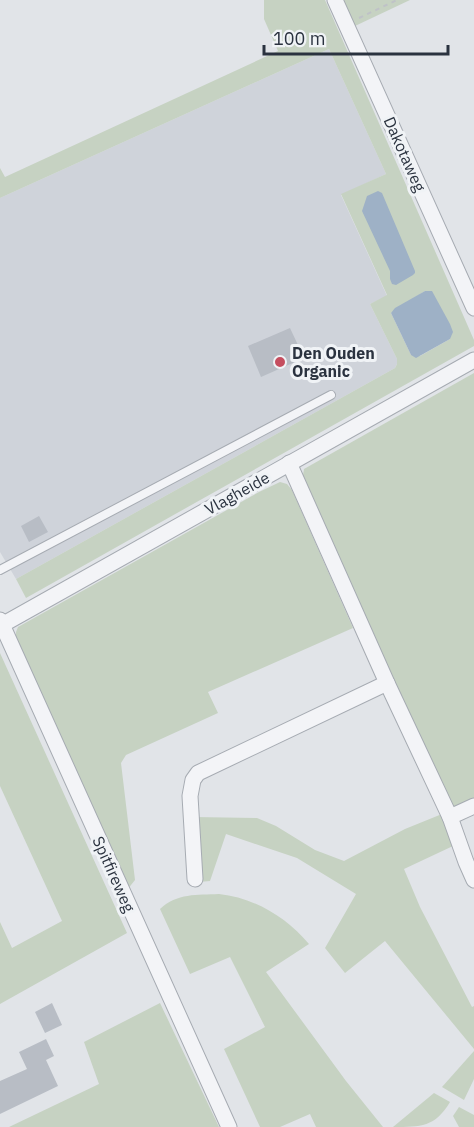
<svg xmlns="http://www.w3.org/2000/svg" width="474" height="1127" viewBox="0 0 474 1127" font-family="'IBM Plex Sans',sans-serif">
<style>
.built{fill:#cfd3da}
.green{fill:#c6d2c2;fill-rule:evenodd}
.water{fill:#9eb1c6}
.building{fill:#b8bdc5}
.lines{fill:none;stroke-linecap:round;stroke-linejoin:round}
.lane-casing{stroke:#a6abb2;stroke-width:10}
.street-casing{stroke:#a6abb2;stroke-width:17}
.path{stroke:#bfc2c7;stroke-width:2;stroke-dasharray:4.5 4.5;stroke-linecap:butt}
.lane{stroke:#f3f4f7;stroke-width:8}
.street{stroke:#f3f4f7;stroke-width:15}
.poi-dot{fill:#c54e5f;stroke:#f0f3f6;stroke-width:2}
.labels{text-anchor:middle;stroke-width:6;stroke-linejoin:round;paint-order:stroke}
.street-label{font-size:16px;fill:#2a323f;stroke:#f0f3f6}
.poi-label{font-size:16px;font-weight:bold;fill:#2a323f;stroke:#f0f3f6;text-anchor:start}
</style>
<rect width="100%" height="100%" fill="#e1e4e8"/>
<!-- built -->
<path class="built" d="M 329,49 L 386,174 L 341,195 L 387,296 L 370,304 L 397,359 L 397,364 L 395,368 L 16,579 L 0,552 L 0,198 Z"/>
<!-- green -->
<g class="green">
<path d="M 264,0 L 325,0 L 474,340 L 474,346 L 26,598 L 16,579 L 395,368 L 397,364 L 397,359 L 370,304 L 387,295 L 341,194 L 386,174 L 329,49 L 0,198 L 0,168 L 5,177 L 278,51 L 264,19 ZM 425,291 L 450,339 L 420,356 L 411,355 L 391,313 Z"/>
<path d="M 343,0 L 410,0 L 355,26 Z"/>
<path d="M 474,373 L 474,799 L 452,810 L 303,475 L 304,469 Z"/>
<path d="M 280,482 L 287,484 L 292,490 L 353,628 L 208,692 L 218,713 L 126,755 L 121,763 L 135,880 L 127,890 L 16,640 L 16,632 L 18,627 L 259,492 Z"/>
<path d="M 0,653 L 127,933 L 0,1004 L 0,922 L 12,948 L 62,921 L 0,786 Z"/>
<path d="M 442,814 L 453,846 L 404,869 L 420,907 L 472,1007 L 474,1006 L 474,1049 L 385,941 L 345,973 L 325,948 L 356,894 L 297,858 L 226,834 L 210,881 L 199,882 L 194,817 L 257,818 L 276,826 L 315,850 L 344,861 L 405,829 Z"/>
<path d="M 219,894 C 255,898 286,917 309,944 L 266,972 L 346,1081 L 383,1127 L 316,1127 L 310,1114 L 280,1127 L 260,1127 L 224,1049 L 265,1027 L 230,957 L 190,974 L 160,909 C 177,893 197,895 219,894 Z"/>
<path d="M 160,1003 L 219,1127 L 9,1127 L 99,1084 L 84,1042 Z"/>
<path d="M 474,1051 L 474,1079 L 464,1100 L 442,1087 Z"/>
<path d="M 434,1093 L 450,1102 C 435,1127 421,1127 393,1127 Z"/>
<path d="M 459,1107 L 474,1115 L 474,1127 L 459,1127 L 453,1116 Z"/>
</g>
<!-- water -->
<g class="water">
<path d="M 378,191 L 382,193 L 415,271 L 415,273 L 413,275 L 396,285 L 392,284 L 390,279 L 390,271 L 362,211 L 367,196 Z"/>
<path d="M 425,291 L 432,291 L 450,324 L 453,332 L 450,339 L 416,358 L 411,355 L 391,313 L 395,308 Z"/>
</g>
<!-- building -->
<g class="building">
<path d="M 290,328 L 304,358 L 261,377 L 248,346 Z"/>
<path d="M 39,516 L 48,532 L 29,542 L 21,526 Z"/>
<path d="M 52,1003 L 62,1025 L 45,1033 L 35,1012 Z"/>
<path d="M 46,1039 L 54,1056 L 46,1060 L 58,1086 L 0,1114 L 0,1081 L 27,1069 L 19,1052 Z"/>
</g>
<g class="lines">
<defs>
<path id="lane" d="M 0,570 L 331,395"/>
<g id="street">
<path d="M 335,0 L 474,308"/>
<path d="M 289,463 L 387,683 L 450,817"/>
<path d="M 0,620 L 229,1127"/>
<path d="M 0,626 L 474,360"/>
<path d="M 474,806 L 450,817 L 466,862 L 474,880"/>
<path d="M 195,879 L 190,796 L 193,780 L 198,773 L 387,683"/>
</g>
</defs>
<!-- lane casing -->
<use href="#lane" class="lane-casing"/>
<!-- street casing -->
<use href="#street" class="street-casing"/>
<!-- path -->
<path class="path" d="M 359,18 L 397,0"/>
<!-- lane -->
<use href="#lane" class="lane"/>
<!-- street -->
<use href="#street" class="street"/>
</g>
<!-- markers -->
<circle class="poi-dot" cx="280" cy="362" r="6"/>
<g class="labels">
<!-- street labels -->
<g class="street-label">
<text transform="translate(405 154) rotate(66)" y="6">Dakotaweg</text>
<text transform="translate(237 493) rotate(-29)" y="6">Vlagheide</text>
<text transform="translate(114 874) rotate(66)" y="6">Spitfireweg</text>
</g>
<!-- poi labels -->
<g class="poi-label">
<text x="292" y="359">Den Ouden<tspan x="292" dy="18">Organic</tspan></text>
</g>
</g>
<!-- scale -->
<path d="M264 45v9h184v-9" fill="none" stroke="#2a323f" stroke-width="3"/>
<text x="273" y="45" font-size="18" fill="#2a323f" stroke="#f0f3f6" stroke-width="4.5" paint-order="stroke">100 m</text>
</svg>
